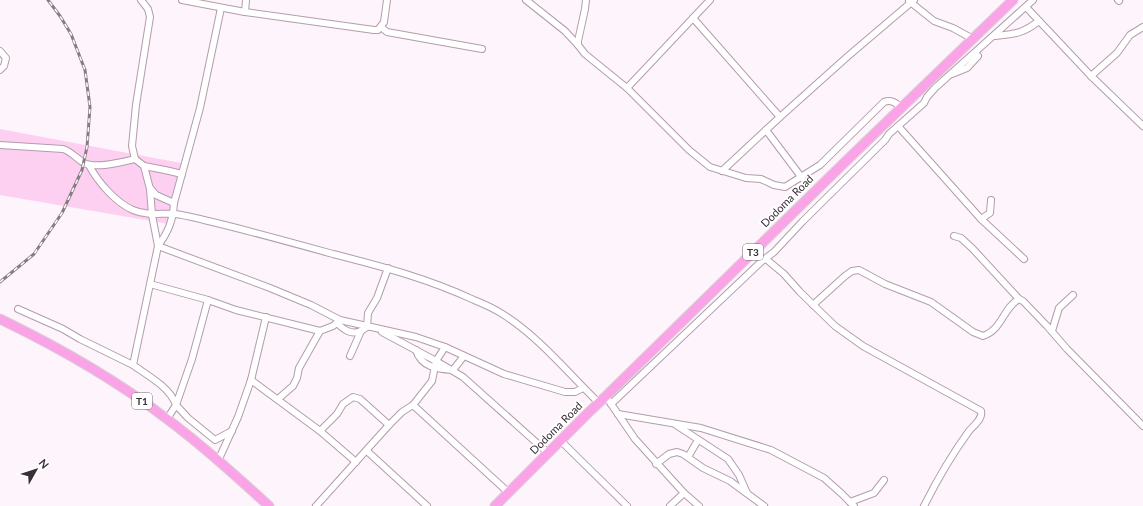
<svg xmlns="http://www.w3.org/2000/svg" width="1143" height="506" viewBox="0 0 1143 506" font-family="Lato,sans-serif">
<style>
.green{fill:#fdd0f1}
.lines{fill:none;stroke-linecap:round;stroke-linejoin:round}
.minor-casing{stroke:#b49cad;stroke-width:8}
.highway-casing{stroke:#d7d5d7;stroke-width:11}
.minor{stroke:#fff;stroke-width:6}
.highway{stroke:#fba3e7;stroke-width:9}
.rail-casing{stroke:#867c83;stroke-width:3}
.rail{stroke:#fff;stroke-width:1.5;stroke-dasharray:4.5;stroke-linecap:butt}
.labels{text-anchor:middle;stroke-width:4;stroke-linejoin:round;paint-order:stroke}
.shield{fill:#fff;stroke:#746d72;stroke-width:1}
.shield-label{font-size:10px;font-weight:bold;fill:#392f36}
.street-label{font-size:11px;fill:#392f36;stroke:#fff}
</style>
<rect width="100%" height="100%" fill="#fef4fb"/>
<!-- green -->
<path class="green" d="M 0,129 L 181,163 L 169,224 L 0,195 Z"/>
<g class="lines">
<defs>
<g id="minor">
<path d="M 182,0 L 245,12 L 374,30 L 378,30 L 384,22 L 387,0"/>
<path d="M 526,0 L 565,31 L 578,45"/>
<path d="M 586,0 L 585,9 L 578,41 L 578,45 L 585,54 L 627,88"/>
<path d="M 710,0 L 627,88 L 689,150 L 710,167 L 746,178 L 761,179 L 774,185 L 785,187 L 820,165 L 884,102 C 891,99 896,103 902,108"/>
<path d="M 1118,0 L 1119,1"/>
<path d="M 909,1 L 934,21 L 953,28 L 973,39"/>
<path d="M 1026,7 L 1091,76 L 1143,126"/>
<path d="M 245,12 L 246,0"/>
<path d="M 693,18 L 780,117 L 766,130 L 802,178"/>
<path d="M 381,27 L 387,32 L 482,49"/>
<path d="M 994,36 C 1015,34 1022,34 1039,21"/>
<path d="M 0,51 L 6,58 L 4,66 L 0,70"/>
<path d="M 952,74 L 967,68 L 978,56"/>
<path d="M 1091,76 L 1117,53 L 1130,35 L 1143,27"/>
<path d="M 780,117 L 847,57 L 914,0"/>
<path d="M 898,126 L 981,219"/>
<path d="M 0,145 L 63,149 C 72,152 77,159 84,163 C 96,169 122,162 135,159 L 144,166 L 165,170 L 182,174"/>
<path d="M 135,159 L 132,146 L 136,105 L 150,17 L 148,9 L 141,0"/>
<path d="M 89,165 C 97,181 116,203 133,210 C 147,216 160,213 175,214 C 185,215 195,218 204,220 C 247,230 290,242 333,254 C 381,266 429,279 474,300 C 484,304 495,309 504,315 C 540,338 568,373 599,403"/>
<path d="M 144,166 L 150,189 L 152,215 L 158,246 L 270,288 L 311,305 L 340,320 L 416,337 L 445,347 L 504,374 L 565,392 L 575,392 L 583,388"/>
<path d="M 722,171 L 766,130"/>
<path d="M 151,189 L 156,195 L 174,203"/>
<path d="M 991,200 L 990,213 L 981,219 L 1024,259"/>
<path d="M 954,236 L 961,238 L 972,248 L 1019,299"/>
<path d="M 766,259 L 784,274 L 800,292 L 835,326 L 863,346 L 981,411 C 983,419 974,425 969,431 C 953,453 936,482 924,506"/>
<path d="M 150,284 L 208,300 L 236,310 L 320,331"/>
<path d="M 208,300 L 192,359 L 176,405 L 188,418 L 215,440 L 232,431"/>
<path d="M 813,305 L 845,276 L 852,271 L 859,270 L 885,284 L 931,302 L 973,332 L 983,336 C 1002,330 1003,308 1019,299 L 1023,301 L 1047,326 L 1067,349 L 1143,426"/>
<path d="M 18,309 L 63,329 L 80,339 L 133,365"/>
<path d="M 337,323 C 344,330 351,335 361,331"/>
<path d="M 1052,331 L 1059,308 L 1073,295"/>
<path d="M 382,332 L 436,361 L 463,377 L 548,453"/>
<path d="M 416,350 C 421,367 437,369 453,370 L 464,356"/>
<path d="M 350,356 L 361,331 L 367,327 L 368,313 L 377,298 L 388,268"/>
<path d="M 251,380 L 320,431 L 356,462"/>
<path d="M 278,399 L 293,386 L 297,378 L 299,368 L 320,331 L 333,326 L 340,320"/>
<path d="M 609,401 L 635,439 L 684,493 L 699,506"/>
<path d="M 611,404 L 762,261 L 774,252 L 803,221 L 885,140 L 889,134 L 924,103 L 927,97 L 935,88 L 1033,0"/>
<path d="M 413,405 L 509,493"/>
<path d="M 618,414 L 701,428 L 771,450 L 824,478 L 842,494 L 854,506"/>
<path d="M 167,419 L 176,405 C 170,387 148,376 133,365 L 158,246 C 168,232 173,221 174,203 L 200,108 L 221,8"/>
<path d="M 676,425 L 728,459 L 739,475 L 747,493"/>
<path d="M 320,431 L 337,414 L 343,404 L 353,397 L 360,399 L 389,425"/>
<path d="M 561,441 L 627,506"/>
<path d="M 367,451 L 427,506"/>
<path d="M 688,457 L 698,440"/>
<path d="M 218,461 L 238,417 L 251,380 L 266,317"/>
<path d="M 656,464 L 669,454 L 677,452 L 683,454 L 703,468 L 730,481 L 764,506"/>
<path d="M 850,502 L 874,493 L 884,480"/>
<path d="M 316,506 L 389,425 L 402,412 L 413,405 L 432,381 L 436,361 L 445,347"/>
<path d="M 670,506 L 684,493"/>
</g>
<g id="highway">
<path d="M 0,319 C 58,347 116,380 167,419 C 203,446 236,476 269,506"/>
<path d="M 495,506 L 588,413 L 606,396 L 844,163 L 1013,0"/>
</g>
</defs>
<!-- minor casing -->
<use href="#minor" class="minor-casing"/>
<!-- highway casing -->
<use href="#highway" class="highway-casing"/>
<!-- minor -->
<use href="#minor" class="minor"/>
<!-- highway -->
<use href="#highway" class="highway"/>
<defs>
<path id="rail" d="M 0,282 L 34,254 L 62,213 L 82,170 L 87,147 L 90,107 L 85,70 L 71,34 L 60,16 L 48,0"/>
</defs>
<!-- rail casing -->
<use href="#rail" class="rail-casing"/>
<!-- rail -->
<use href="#rail" class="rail"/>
</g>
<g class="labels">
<!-- shield labels -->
<g class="shield">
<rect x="743" y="244" width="20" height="16" rx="3"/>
<rect x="132" y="393" width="20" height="16" rx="3"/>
</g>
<g class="shield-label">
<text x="753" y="256">T3</text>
<text x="142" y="405">T1</text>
</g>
<!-- street labels -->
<g class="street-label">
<text transform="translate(787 201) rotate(-45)" y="4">Dodoma Road</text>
<text transform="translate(556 428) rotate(-45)" y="4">Dodoma Road</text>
</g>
</g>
<!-- north arrow -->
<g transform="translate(36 470) rotate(51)" stroke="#ffffff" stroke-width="3" paint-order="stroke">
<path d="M0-3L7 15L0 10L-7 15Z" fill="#392f36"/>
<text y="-6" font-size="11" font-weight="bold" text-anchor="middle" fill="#392f36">N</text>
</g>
</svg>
